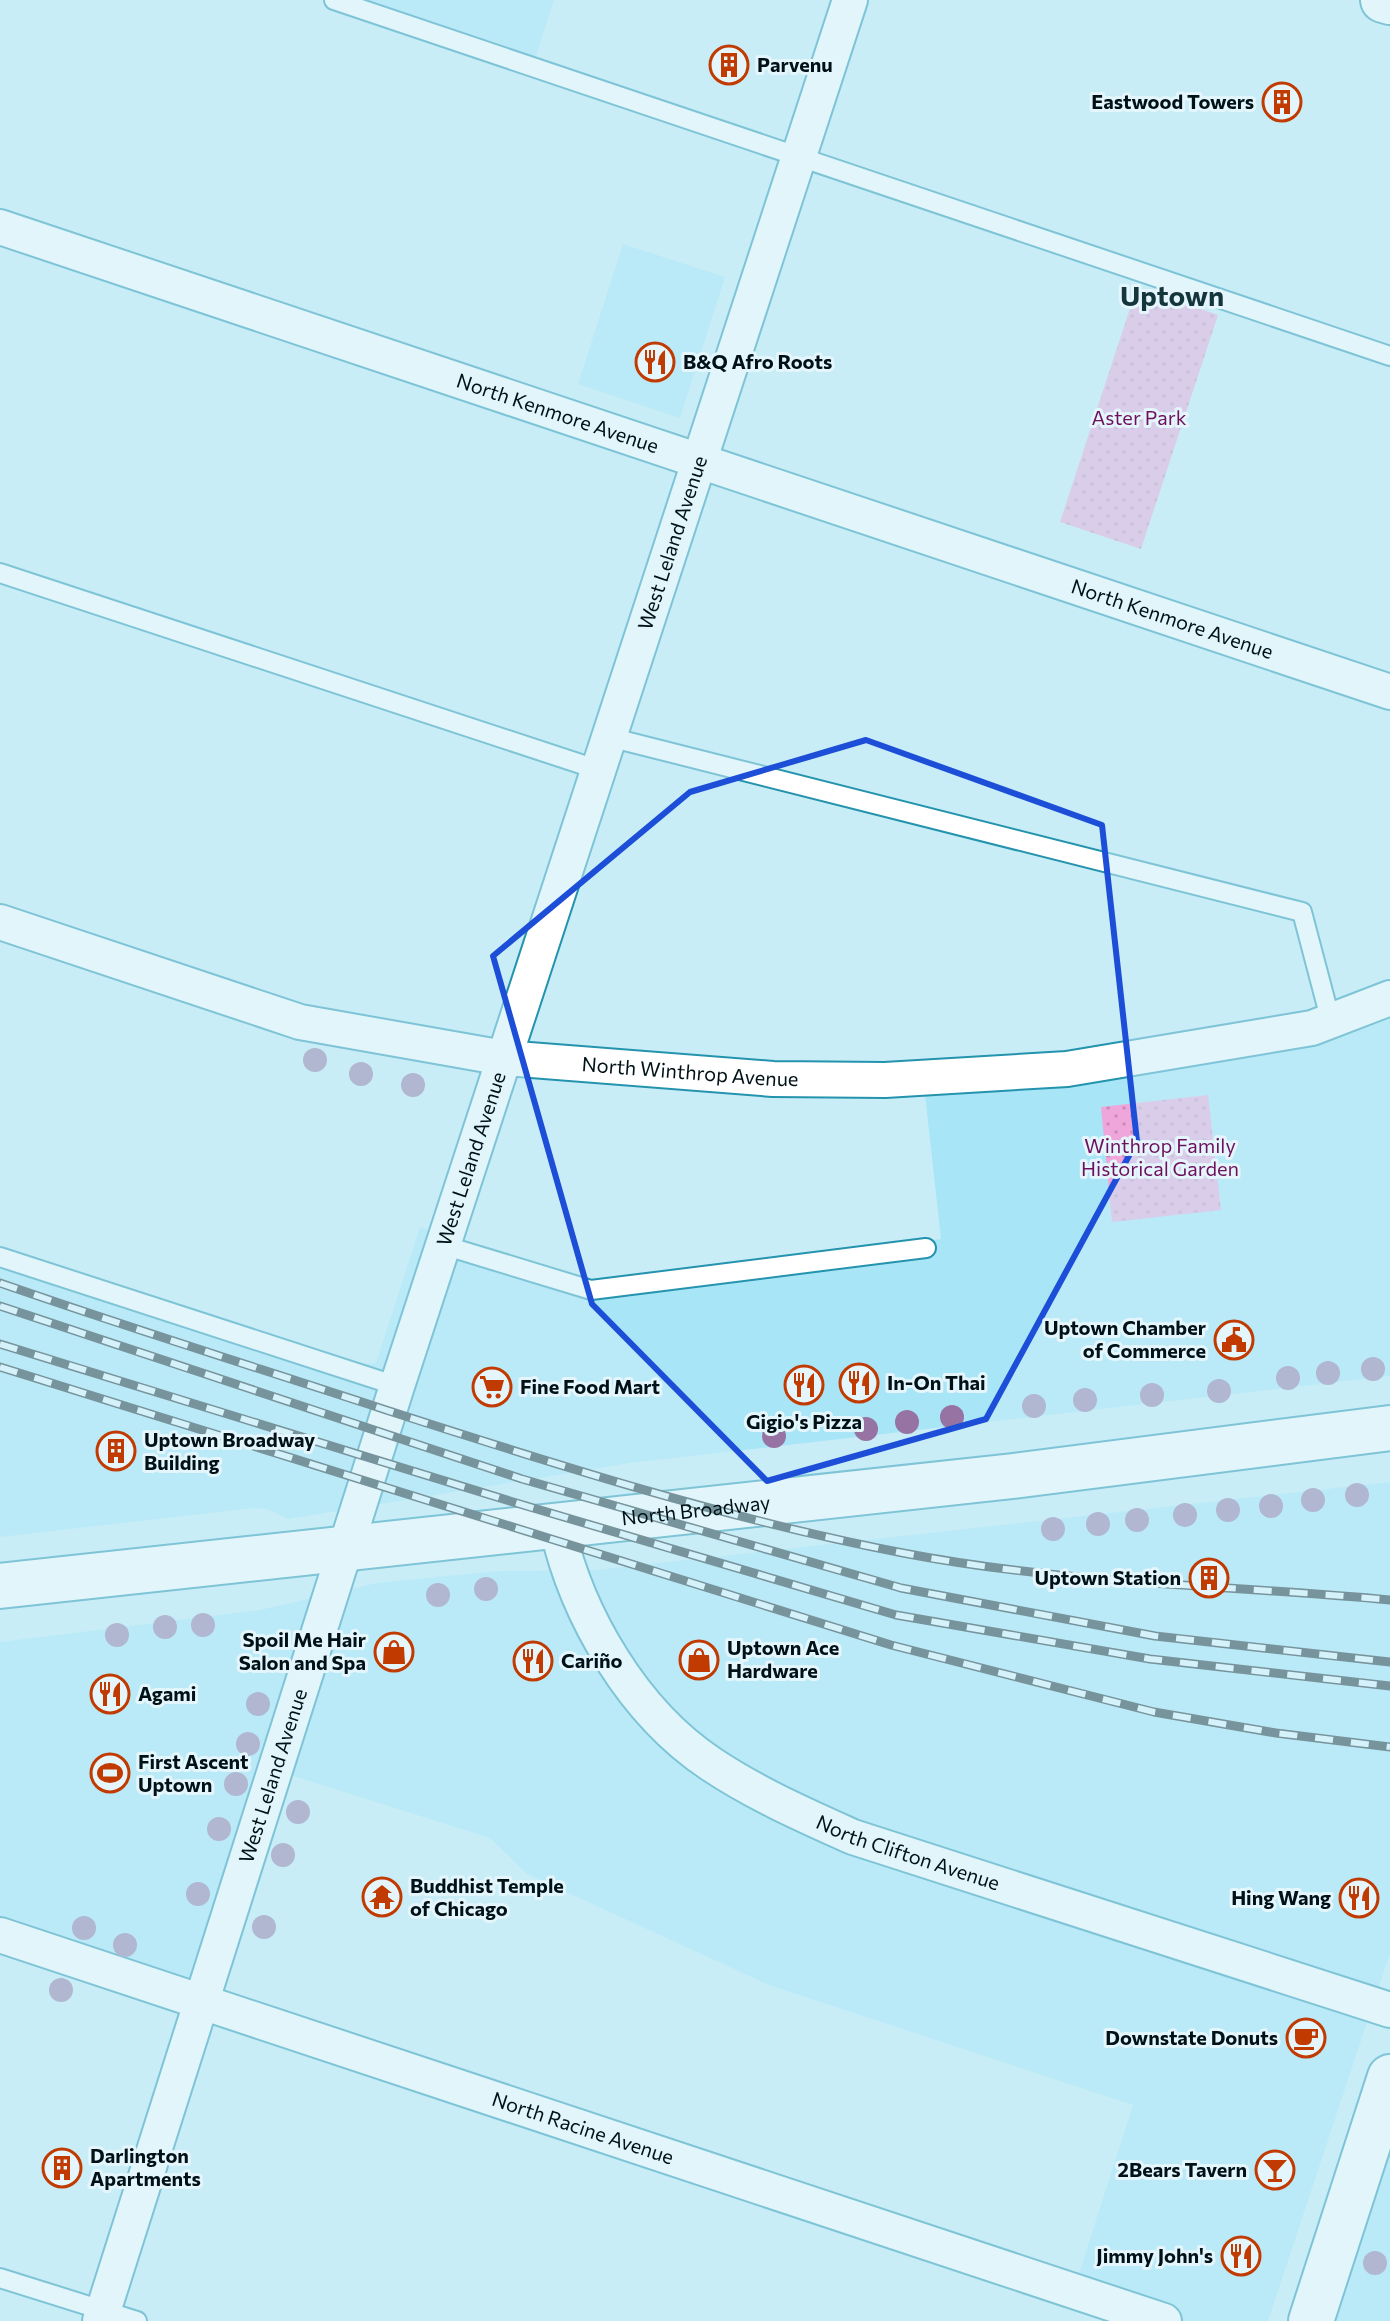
<svg xmlns="http://www.w3.org/2000/svg" width="1390" height="2321" viewBox="0 0 1390 2321" font-family="Commissioner,sans-serif">
<style>
.built{fill:#a8e5f7}
.green{fill:url(#green-dots)}
.lines{fill:none;stroke-linecap:round;stroke-linejoin:round}
.lane-casing{stroke:#2493ad;stroke-width:22}
.street-casing{stroke:#2493ad;stroke-width:38}
.secondary-casing{stroke:#2493ad;stroke-width:48}
.lane{stroke:#fff;stroke-width:18}
.street{stroke:#fff;stroke-width:34}
.secondary{stroke:#fff;stroke-width:44}
.rail-casing{stroke:#15292f;stroke-width:9}
.rail{stroke:#e4f6fc;stroke-width:6;stroke-dasharray:18;stroke-linecap:butt}
.tree{fill:#9673a2}
.marked{fill:none;stroke:#1d4ed8;stroke-width:6;stroke-linejoin:round}
.labels{text-anchor:middle;stroke-width:6;stroke-linejoin:round;paint-order:stroke}
.poi-label{font-size:20px;font-weight:bold;fill:#001217;stroke:#e4f6fc;text-anchor:start}
.street-label{font-size:20px;fill:#001217;stroke:#e4f6fc}
.park-label{font-size:20px;fill:#6e105c;stroke:#e4f6fc}
.district-label{font-size:28px;font-weight:bold;fill:#15353d;stroke:#e4f6fc}
</style>
<defs>
<pattern id="green-dots" width="8" height="8" patternUnits="userSpaceOnUse" patternTransform="scale(2)"><rect width="8" height="8" fill="#efa6da"/><path d="M2 2h.1M6 6h.1" fill="none" stroke="#cb8eba" stroke-width="1.8" stroke-linecap="round"/></pattern>
</defs>
<rect width="100%" height="100%" fill="#c8edf7"/>
<!-- built -->
<g class="built">
<path d="M 342,0 L 554,0 L 534,62 Z"/>
<path d="M 623,244 L 725,277 L 680,418 L 578,384 Z"/>
<path d="M 1390,1009 L 1390,1376 L 630,1463 L 288,1519 L 267,1509 L 254,1508 L 0,1537 L 0,1257 L 350,1365 L 376,1363 L 420,1227 L 595,1282 L 941,1239 L 924,1085 Z"/>
<path d="M 1390,1482 L 1390,1953 L 1268,2321 L 1185,2321 L 1075,2286 L 1133,2105 L 769,1985 L 527,1874 L 490,1838 L 268,1768 L 193,1992 L 0,1927 L 0,1642 L 260,1610 L 377,1583 L 498,1571 L 596,1570 Z"/>
<path d="M 1390,2077 L 1390,2321 L 1311,2321 Z"/>
</g>
<!-- green -->
<g class="green">
<path d="M 1137,287 L 1218,315 L 1141,549 L 1060,522 Z"/>
<path d="M 1208,1095 L 1221,1210 L 1112,1222 L 1101,1107 Z"/>
</g>
<g class="lines">
<defs>
<g id="lane">
<path d="M 334,0 L 1390,356"/>
<path d="M 0,573 L 599,770"/>
<path d="M 609,737 L 1302,912 L 1331,1022"/>
<path d="M 443,1245 L 591,1290 L 926,1248"/>
<path d="M 0,1257 L 397,1386"/>
<path d="M 0,2278 L 137,2321"/>
</g>
<g id="street">
<path id="s1" d="M 0,227 L 1390,692"/>
<path id="s2" d="M 0,922 L 300,1022 L 504,1058 L 773,1079 L 885,1080 L 1067,1069 L 1312,1028 L 1390,998"/>
<path id="s3" d="M 557,1527 C 577,1616 633,1712 711,1764 C 756,1794 804,1815 853,1837 L 1390,2010"/>
<path id="s4" d="M 0,1935 L 1164,2321"/>
<path id="s5" d="M 100,2321 L 397,1386 L 850,0"/>
</g>
<g id="secondary">
<path d="M 1383,0 L 1390,2"/>
<path id="s6" d="M 0,1586 L 1013,1476 L 1390,1428"/>
<path d="M 1311,2321 L 1390,2077"/>
</g>
</defs>
<!-- lane casing -->
<use href="#lane" class="lane-casing"/>
<!-- street casing -->
<use href="#street" class="street-casing"/>
<!-- secondary casing -->
<use href="#secondary" class="secondary-casing"/>
<!-- lane -->
<use href="#lane" class="lane"/>
<!-- street -->
<use href="#street" class="street"/>
<!-- secondary -->
<use href="#secondary" class="secondary"/>
<defs>
<g id="rail">
<path d="M 0,1283 C 127,1327 255,1367 383,1409 C 554,1464 726,1519 903,1553 C 1064,1584 1228,1585 1390,1600"/>
<path d="M 0,1306 L 522,1479 L 901,1588 L 1155,1636 L 1390,1662"/>
<path d="M 0,1344 L 513,1502 L 896,1615 L 1150,1659 L 1390,1686"/>
<path d="M 0,1367 L 891,1645 L 1154,1712 L 1276,1733 L 1390,1747"/>
</g>
</defs>
<!-- rail casing -->
<use href="#rail" class="rail-casing"/>
<!-- rail -->
<use href="#rail" class="rail"/>
</g>
<!-- trees -->
<g class="tree">
<circle cx="315" cy="1060" r="12"/>
<circle cx="361" cy="1074" r="12"/>
<circle cx="413" cy="1085" r="12"/>
<circle cx="1373" cy="1369" r="12"/>
<circle cx="1328" cy="1373" r="12"/>
<circle cx="1288" cy="1378" r="12"/>
<circle cx="1219" cy="1391" r="12"/>
<circle cx="1152" cy="1395" r="12"/>
<circle cx="1085" cy="1400" r="12"/>
<circle cx="1034" cy="1406" r="12"/>
<circle cx="952" cy="1417" r="12"/>
<circle cx="907" cy="1422" r="12"/>
<circle cx="866" cy="1429" r="12"/>
<circle cx="774" cy="1436" r="12"/>
<circle cx="1357" cy="1495" r="12"/>
<circle cx="1313" cy="1500" r="12"/>
<circle cx="1271" cy="1506" r="12"/>
<circle cx="1228" cy="1510" r="12"/>
<circle cx="1185" cy="1515" r="12"/>
<circle cx="1137" cy="1520" r="12"/>
<circle cx="1098" cy="1524" r="12"/>
<circle cx="1053" cy="1529" r="12"/>
<circle cx="486" cy="1589" r="12"/>
<circle cx="438" cy="1595" r="12"/>
<circle cx="203" cy="1625" r="12"/>
<circle cx="165" cy="1627" r="12"/>
<circle cx="117" cy="1635" r="12"/>
<circle cx="258" cy="1704" r="12"/>
<circle cx="248" cy="1744" r="12"/>
<circle cx="236" cy="1784" r="12"/>
<circle cx="298" cy="1812" r="12"/>
<circle cx="219" cy="1829" r="12"/>
<circle cx="283" cy="1855" r="12"/>
<circle cx="198" cy="1894" r="12"/>
<circle cx="264" cy="1927" r="12"/>
<circle cx="84" cy="1928" r="12"/>
<circle cx="125" cy="1945" r="12"/>
<circle cx="61" cy="1990" r="12"/>
<circle cx="1375" cy="2263" r="12"/>
</g>
<!-- marked area -->
<path d="M0 0H1390V2321H0ZM 866,740 L 1102,825 L 1137,1141 L 986,1419 L 767,1481 L 592,1304 L 493,956 L 690,792 Z" fill="#c8edf7" fill-opacity=".55" fill-rule="evenodd"/>
<path class="marked" d="M 866,740 L 1102,825 L 1137,1141 L 986,1419 L 767,1481 L 592,1304 L 493,956 L 690,792 Z"/>
<!-- icons -->
<defs>
<symbol id="building-ring" viewBox="-11 -11 22 22"><circle r="9.5" fill="#e4f6fc" stroke="#c13a00" stroke-width="1.5"/><path d="M-4-6H4V6H1V3H-1V6H-4ZM-2.5-4.3h1.7v1.8h-1.7ZM.8-4.3h1.7v1.8H.8ZM-2.5-1h1.7V.8h-1.7ZM.8-1h1.7V.8H.8Z" fill="#c13a00"/></symbol>
<symbol id="restaurant-ring" viewBox="-11 -11 22 22"><circle r="9.5" fill="#e4f6fc" stroke="#c13a00" stroke-width="1.5"/><path d="M-5-6h1v4h1v-4h1v4h1v-4h1v5L-1.5 .5V6h-2V.5L-5-1ZM5-6V6H3V1.5H1.5Q1.5-4 5-6Z" fill="#c13a00"/></symbol>
<symbol id="civic-ring" viewBox="-11 -11 22 22"><circle r="9.5" fill="#e4f6fc" stroke="#c13a00" stroke-width="1.5"/><path d="M-.6-6.5H3V-4.5H.6V-3L4-1V1h2V6H-6V1h2V-1L-.6-3ZM-1.2 2.5V6h2.4V2.5Z" fill="#c13a00"/></symbol>
<symbol id="supermarket-ring" viewBox="-11 -11 22 22"><circle r="9.5" fill="#e4f6fc" stroke="#c13a00" stroke-width="1.5"/><path d="M-6-5.5h2.5l.6 2H6L4.5 2H-2.5L-4.4-4H-6ZM-1.5 3.2a1.3 1.3 0 1 0 .1 0ZM3 3.2a1.3 1.3 0 1 0 .1 0Z" fill="#c13a00"/></symbol>
<symbol id="shop-ring" viewBox="-11 -11 22 22"><circle r="9.5" fill="#e4f6fc" stroke="#c13a00" stroke-width="1.5"/><path d="M-5-2.5h2.3a2.7 3.5 0 0 1 5.4 0H5L5.5 6h-11ZM-1.5-2.5h3a1.5 2.3 0 0 0-3 0Z" fill="#c13a00"/></symbol>
<symbol id="stadium-ring" viewBox="-11 -11 22 22"><circle r="9.5" fill="#e4f6fc" stroke="#c13a00" stroke-width="1.5"/><path d="M0-5a6.5 5 0 1 0 0 10a6.5 5 0 1 0 0-10ZM-3.5-1.8h7v3.6h-7Z" fill="#c13a00"/></symbol>
<symbol id="temple-ring" viewBox="-11 -11 22 22"><circle r="9.5" fill="#e4f6fc" stroke="#c13a00" stroke-width="1.5"/><path d="M0-6L5-2H3V0L6.5 2.5H4V6H1.5V3h-3V6H-4V2.5H-6.5L-3 0V-2H-5Z" fill="#c13a00"/></symbol>
<symbol id="cafe-ring" viewBox="-11 -11 22 22"><circle r="9.5" fill="#e4f6fc" stroke="#c13a00" stroke-width="1.5"/><path d="M-5.5-4.5H6V0H3Q3 3.5 0 3.5H-2.5Q-5.5 3.5-5.5 0ZM3-3.2v2h1.7v-2ZM-6 4.5H4V6H-6Z" fill="#c13a00"/></symbol>
<symbol id="bar-ring" viewBox="-11 -11 22 22"><circle r="9.5" fill="#e4f6fc" stroke="#c13a00" stroke-width="1.5"/><path d="M-6-5H6L.8 .8V4.5H3.5V6h-7V4.5H-.8V.8Z" fill="#c13a00"/></symbol>
</defs>
<g fill-rule="evenodd">
<use href="#building-ring" x="707" y="43" width="44" height="44"/>
<use href="#building-ring" x="1260" y="80" width="44" height="44"/>
<use href="#restaurant-ring" x="633" y="340" width="44" height="44"/>
<use href="#civic-ring" x="1212" y="1318" width="44" height="44"/>
<use href="#restaurant-ring" x="837" y="1361" width="44" height="44"/>
<use href="#restaurant-ring" x="782" y="1363" width="44" height="44"/>
<use href="#supermarket-ring" x="470" y="1365" width="44" height="44"/>
<use href="#building-ring" x="94" y="1429" width="44" height="44"/>
<use href="#building-ring" x="1187" y="1556" width="44" height="44"/>
<use href="#shop-ring" x="372" y="1630" width="44" height="44"/>
<use href="#shop-ring" x="677" y="1638" width="44" height="44"/>
<use href="#restaurant-ring" x="511" y="1639" width="44" height="44"/>
<use href="#restaurant-ring" x="88" y="1672" width="44" height="44"/>
<use href="#stadium-ring" x="88" y="1751" width="44" height="44"/>
<use href="#temple-ring" x="360" y="1875" width="44" height="44"/>
<use href="#restaurant-ring" x="1337" y="1876" width="44" height="44"/>
<use href="#cafe-ring" x="1284" y="2016" width="44" height="44"/>
<use href="#building-ring" x="40" y="2146" width="44" height="44"/>
<use href="#bar-ring" x="1253" y="2148" width="44" height="44"/>
<use href="#restaurant-ring" x="1219" y="2234" width="44" height="44"/>
</g>
<g class="labels">
<!-- poi labels -->
<g class="poi-label">
<text x="757" y="72">Parvenu</text>
<text x="1254" y="109" text-anchor="end">Eastwood Towers</text>
<text x="683" y="369">B&amp;Q Afro Roots</text>
<text x="1206" y="1335" text-anchor="end">Uptown Chamber<tspan x="1206" dy="23">of Commerce</tspan></text>
<text x="887" y="1390">In-On Thai</text>
<text x="520" y="1394">Fine Food Mart</text>
<text x="804" y="1429" text-anchor="middle">Gigio's Pizza</text>
<text x="144" y="1447">Uptown Broadway<tspan x="144" dy="23">Building</tspan></text>
<text x="1181" y="1585" text-anchor="end">Uptown Station</text>
<text x="366" y="1647" text-anchor="end">Spoil Me Hair<tspan x="366" dy="23">Salon and Spa</tspan></text>
<text x="727" y="1655">Uptown Ace<tspan x="727" dy="23">Hardware</tspan></text>
<text x="561" y="1668">Cariño</text>
<text x="138" y="1701">Agami</text>
<text x="138" y="1769">First Ascent<tspan x="138" dy="23">Uptown</tspan></text>
<text x="410" y="1893">Buddhist Temple<tspan x="410" dy="23">of Chicago</tspan></text>
<text x="1331" y="1905" text-anchor="end">Hing Wang</text>
<text x="1278" y="2045" text-anchor="end">Downstate Donuts</text>
<text x="90" y="2163">Darlington<tspan x="90" dy="23">Apartments</tspan></text>
<text x="1247" y="2177" text-anchor="end">2Bears Tavern</text>
<text x="1213" y="2263" text-anchor="end">Jimmy John's</text>
</g>
<!-- street labels -->
<g class="street-label">
<text dy="7" stroke="none"><textPath href="#s1" startOffset="588">North Kenmore Avenue</textPath></text>
<text dy="7" stroke="none"><textPath href="#s5" startOffset="1868">West Leland Avenue</textPath></text>
<text dy="7" stroke="none"><textPath href="#s1" startOffset="1236">North Kenmore Avenue</textPath></text>
<text dy="7" stroke="none"><textPath href="#s2" startOffset="710">North Winthrop Avenue</textPath></text>
<text dy="7" stroke="none"><textPath href="#s5" startOffset="1220">West Leland Avenue</textPath></text>
<text dy="7" stroke="none"><textPath href="#s6" startOffset="700">North Broadway</textPath></text>
<text dy="7" stroke="none"><textPath href="#s5" startOffset="572">West Leland Avenue</textPath></text>
<text dy="7" stroke="none"><textPath href="#s3" startOffset="506">North Clifton Avenue</textPath></text>
<text dy="7" stroke="none"><textPath href="#s4" startOffset="614">North Racine Avenue</textPath></text>
</g>
<!-- park labels -->
<g class="park-label">
<text x="1139" y="425">Aster Park</text>
<text x="1160" y="1153">Winthrop Family<tspan x="1160" dy="23">Historical Garden</tspan></text>
</g>
<!-- district labels -->
<g class="district-label">
<text x="1172" y="306">Uptown</text>
</g>
</g>
</svg>
